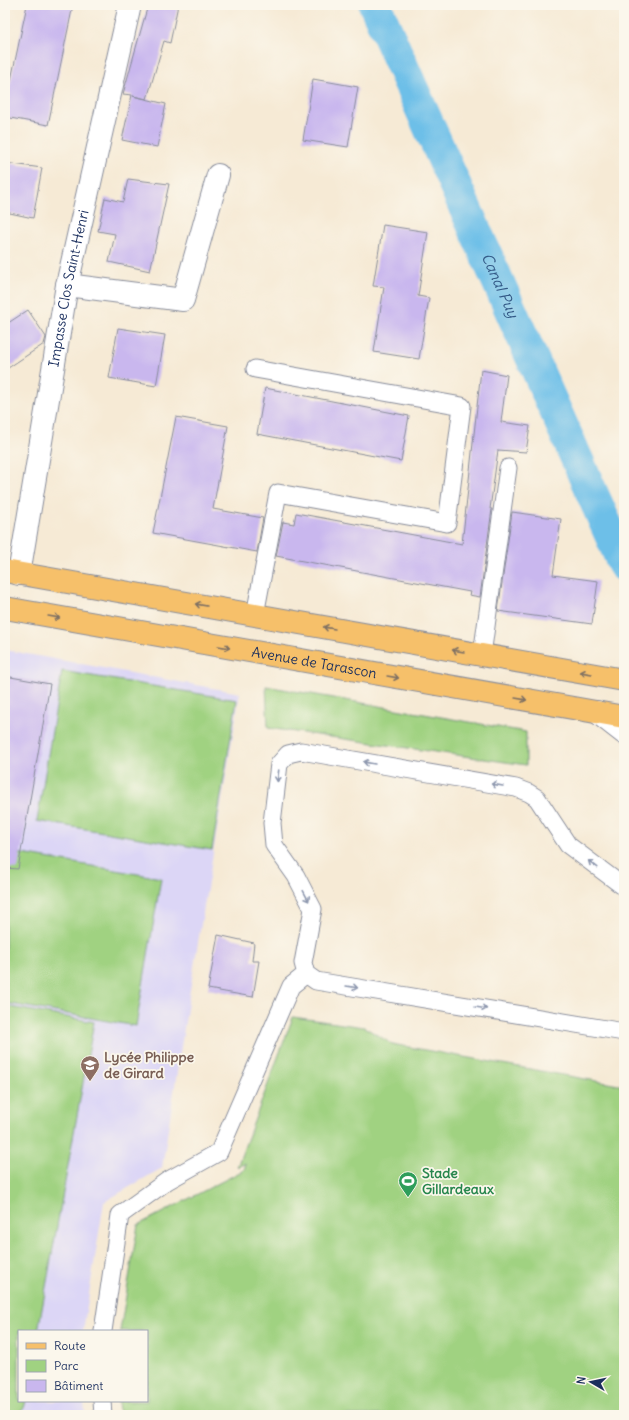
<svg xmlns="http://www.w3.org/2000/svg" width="629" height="1420" viewBox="0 0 629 1420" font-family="Delius,sans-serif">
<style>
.built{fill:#dcd6f6}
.green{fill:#a0d281;stroke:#5e8070}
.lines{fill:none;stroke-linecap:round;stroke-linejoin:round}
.canal{stroke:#6dbfe8;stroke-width:33}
.building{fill:#c9b7ee}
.lane-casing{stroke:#888c9a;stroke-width:19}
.street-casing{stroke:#888c9a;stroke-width:24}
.primary-casing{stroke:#888c9a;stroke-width:24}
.lane{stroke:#fff;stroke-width:17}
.street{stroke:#fff;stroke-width:22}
.primary{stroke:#f6c06b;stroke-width:22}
.oneway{stroke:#7e7064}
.oneway2{stroke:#8d97ae}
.labels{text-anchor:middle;stroke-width:3.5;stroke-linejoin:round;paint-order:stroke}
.street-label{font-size:14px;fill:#1b2f5e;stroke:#fbf7ec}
.education-label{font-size:14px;font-weight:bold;fill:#785e54;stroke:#fbf7ec;text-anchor:start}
.leisure-label{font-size:14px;font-weight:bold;fill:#27864d;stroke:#fbf7ec;text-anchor:start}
.water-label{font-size:15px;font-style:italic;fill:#345a87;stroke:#fbf7ec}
</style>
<rect width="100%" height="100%" fill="#fbf7ec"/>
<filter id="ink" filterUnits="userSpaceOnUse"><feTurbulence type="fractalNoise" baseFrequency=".025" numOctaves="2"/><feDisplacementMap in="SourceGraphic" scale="8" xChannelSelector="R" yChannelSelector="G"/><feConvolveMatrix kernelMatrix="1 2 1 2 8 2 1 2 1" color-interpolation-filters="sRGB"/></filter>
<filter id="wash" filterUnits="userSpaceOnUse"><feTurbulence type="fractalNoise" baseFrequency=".012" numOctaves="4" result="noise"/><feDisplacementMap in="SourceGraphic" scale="16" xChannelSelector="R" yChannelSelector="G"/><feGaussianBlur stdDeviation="0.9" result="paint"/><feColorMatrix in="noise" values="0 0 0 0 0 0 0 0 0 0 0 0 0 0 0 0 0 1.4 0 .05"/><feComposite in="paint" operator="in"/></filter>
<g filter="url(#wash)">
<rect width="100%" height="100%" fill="#f6ead5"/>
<!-- built -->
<path class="built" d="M 5,650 L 240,693 L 189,996 L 162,1168 L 104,1202 L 83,1331 L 19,1331 L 19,1401 L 84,1401 L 85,1415 L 5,1415 Z"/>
<!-- green -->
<g class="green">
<path d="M 62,671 L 237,700 L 212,850 L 37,821 Z"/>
<path d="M 266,686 L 526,732 L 526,765 L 268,728 Z"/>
<path d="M 5,851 L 161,878 L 136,1026 L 5,1003 Z"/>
<path d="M 5,1006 L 94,1022 L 38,1331 L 19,1331 L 19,1401 L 26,1401 L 24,1408 L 18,1415 L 5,1415 Z"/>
<path d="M 293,1017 L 364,1027 L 392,1044 L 624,1086 L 624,1415 L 119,1415 L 118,1401 L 147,1401 L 147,1331 L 120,1331 L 138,1225 L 244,1170 L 246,1163 L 237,1167 Z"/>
</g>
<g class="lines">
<!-- canal -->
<path class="canal" id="s1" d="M 375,5 L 624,565"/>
</g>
<g id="blocks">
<!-- building -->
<g class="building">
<path d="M 27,5 L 73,5 L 48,125 L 5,117 L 5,108 Z"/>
<path d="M 148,5 L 178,5 L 170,43 L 164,41 L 147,99 L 133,96 L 166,104 L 157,147 L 122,140 L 132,95 L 123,94 Z"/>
<path d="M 313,79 L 358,87 L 348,147 L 303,140 Z"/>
<path d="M 5,163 L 42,168 L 33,218 L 5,212 Z"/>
<path d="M 128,179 L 169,184 L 150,271 L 109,262 L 115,234 L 98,231 L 105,198 L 123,202 Z"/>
<path d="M 383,225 L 428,232 L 418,296 L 429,298 L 419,359 L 374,352 L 384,287 L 373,286 Z"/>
<path d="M 28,310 L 46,337 L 44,344 L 5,370 L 5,325 Z"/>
<path d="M 118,328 L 165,335 L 156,386 L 109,378 Z"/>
<path d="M 481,370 L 507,375 L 501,422 L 530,426 L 526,452 L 498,450 L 490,509 L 492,509 L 480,597 L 469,595 L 470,592 L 276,556 L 283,522 L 294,524 L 296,513 L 462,544 Z"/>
<path d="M 265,388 L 409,416 L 401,461 L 257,434 Z"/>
<path d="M 176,417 L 228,426 L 213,509 L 263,518 L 257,552 L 153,533 Z"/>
<path d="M 512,512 L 561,519 L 553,575 L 598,581 L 592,624 L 498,611 Z"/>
<path d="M 5,676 L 50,684 L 18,869 L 5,868 Z"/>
<path d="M 218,935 L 254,943 L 252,961 L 259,961 L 253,997 L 208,989 Z"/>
</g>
</g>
</g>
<g filter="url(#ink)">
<use href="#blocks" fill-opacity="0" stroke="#888c9a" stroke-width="1"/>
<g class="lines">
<defs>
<g id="lane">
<path d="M 255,369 L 462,406 L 447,523 L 278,493 L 255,615"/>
<path d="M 482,655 L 508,468"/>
<path d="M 624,887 L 568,845 L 537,798 L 529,793 L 516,788 L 301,751 L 288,754 L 279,764 L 272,823 L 274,845 L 296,876 L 313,909 L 303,963 L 306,974 L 316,981 L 624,1032"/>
<path d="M 103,1331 L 120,1215 L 167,1181 L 219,1152 L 291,986 L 306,974"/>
<path d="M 102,1401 L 103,1415"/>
</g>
<g id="street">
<path d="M 67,285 L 183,300 L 218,175"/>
<path id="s2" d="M 19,574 L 67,285 L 130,5"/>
<path d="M 597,712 L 624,733"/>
</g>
<g id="primary">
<path d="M 5,571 L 624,680"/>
<path id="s3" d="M 5,608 L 624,717"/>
</g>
</defs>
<!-- lane casing -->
<use href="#lane" class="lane-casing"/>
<!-- street casing -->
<use href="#street" class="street-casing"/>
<!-- primary casing -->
<use href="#primary" class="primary-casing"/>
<!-- lane -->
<use href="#lane" class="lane"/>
<!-- street -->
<use href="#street" class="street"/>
<!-- primary -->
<use href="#primary" class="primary"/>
</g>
<!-- one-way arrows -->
<defs><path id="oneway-shaft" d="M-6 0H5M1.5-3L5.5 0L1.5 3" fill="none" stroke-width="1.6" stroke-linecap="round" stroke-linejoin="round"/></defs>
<g class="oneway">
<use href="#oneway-shaft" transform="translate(201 605) rotate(-170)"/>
<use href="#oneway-shaft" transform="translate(54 617) rotate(10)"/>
<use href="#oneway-shaft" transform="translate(329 628) rotate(-170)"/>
<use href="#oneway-shaft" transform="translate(224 647) rotate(10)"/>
<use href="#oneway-shaft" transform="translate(458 651) rotate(-170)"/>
<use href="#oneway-shaft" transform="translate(586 673) rotate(-170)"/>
<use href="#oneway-shaft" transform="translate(393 677) rotate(10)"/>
<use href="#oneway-shaft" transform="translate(521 699) rotate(10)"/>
</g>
<g class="oneway2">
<use href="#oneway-shaft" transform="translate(369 763) rotate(-170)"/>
<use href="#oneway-shaft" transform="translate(278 776) rotate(97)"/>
<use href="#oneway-shaft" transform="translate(497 785) rotate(-170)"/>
<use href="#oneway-shaft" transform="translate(593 864) rotate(-143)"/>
<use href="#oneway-shaft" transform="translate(306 896) rotate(62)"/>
<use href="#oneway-shaft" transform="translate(352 987) rotate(9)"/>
<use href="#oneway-shaft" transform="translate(481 1008) rotate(9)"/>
</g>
</g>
<!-- icons -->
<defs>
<symbol id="school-pin" viewBox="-11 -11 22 30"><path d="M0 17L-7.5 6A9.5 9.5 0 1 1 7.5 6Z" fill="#8d6e63" stroke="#fbf7ec"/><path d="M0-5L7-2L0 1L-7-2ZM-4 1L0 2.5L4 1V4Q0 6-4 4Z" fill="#fff"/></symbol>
<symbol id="stadium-pin" viewBox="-11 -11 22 30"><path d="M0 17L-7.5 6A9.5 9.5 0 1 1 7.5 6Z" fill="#2e9e5b" stroke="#fbf7ec"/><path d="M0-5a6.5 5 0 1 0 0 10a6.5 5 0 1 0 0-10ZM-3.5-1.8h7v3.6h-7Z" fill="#fff"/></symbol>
</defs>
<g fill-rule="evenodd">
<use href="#school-pin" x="79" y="1054" width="22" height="30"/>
<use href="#stadium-pin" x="397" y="1170" width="22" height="30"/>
</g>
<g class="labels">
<!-- street labels -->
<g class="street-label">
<text dy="5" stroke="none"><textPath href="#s2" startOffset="290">Impasse Clos Saint-Henri</textPath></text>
<text dy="5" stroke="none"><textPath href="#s3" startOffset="314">Avenue de Tarascon</textPath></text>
</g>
<!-- education labels -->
<g class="education-label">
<text x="104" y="1062">Lycée Philippe<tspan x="104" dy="16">de Girard</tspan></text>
</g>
<!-- leisure labels -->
<g class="leisure-label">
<text x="422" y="1178">Stade<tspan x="422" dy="16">Gillardeaux</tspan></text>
</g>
<!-- water labels -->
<g class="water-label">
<text dy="5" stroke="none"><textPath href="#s1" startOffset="307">Canal Puy</textPath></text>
</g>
</g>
<!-- margin -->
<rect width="629" height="1420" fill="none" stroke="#fbf7ec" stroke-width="20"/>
<!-- legend -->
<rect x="18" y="1330" width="130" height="72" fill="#fbf7ec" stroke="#a1a7b3"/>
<rect x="26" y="1343" width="20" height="6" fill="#f6c06b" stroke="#a1a7b3"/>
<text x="54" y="1350" font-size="12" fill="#1b2f5e">Route</text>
<rect x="26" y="1360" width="20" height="12" fill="#a0d281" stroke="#a1a7b3"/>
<text x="54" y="1370" font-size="12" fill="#1b2f5e">Parc</text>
<rect x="26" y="1380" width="20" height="12" fill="#c9b7ee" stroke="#a1a7b3"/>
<text x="54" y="1390" font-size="12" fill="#1b2f5e">Bâtiment</text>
<!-- north arrow -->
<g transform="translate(591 1382) rotate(279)" stroke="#fbf7ec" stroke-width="3" paint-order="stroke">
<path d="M0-3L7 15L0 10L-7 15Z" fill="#1b2f5e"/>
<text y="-6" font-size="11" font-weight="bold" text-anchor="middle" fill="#1b2f5e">N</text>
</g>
</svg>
